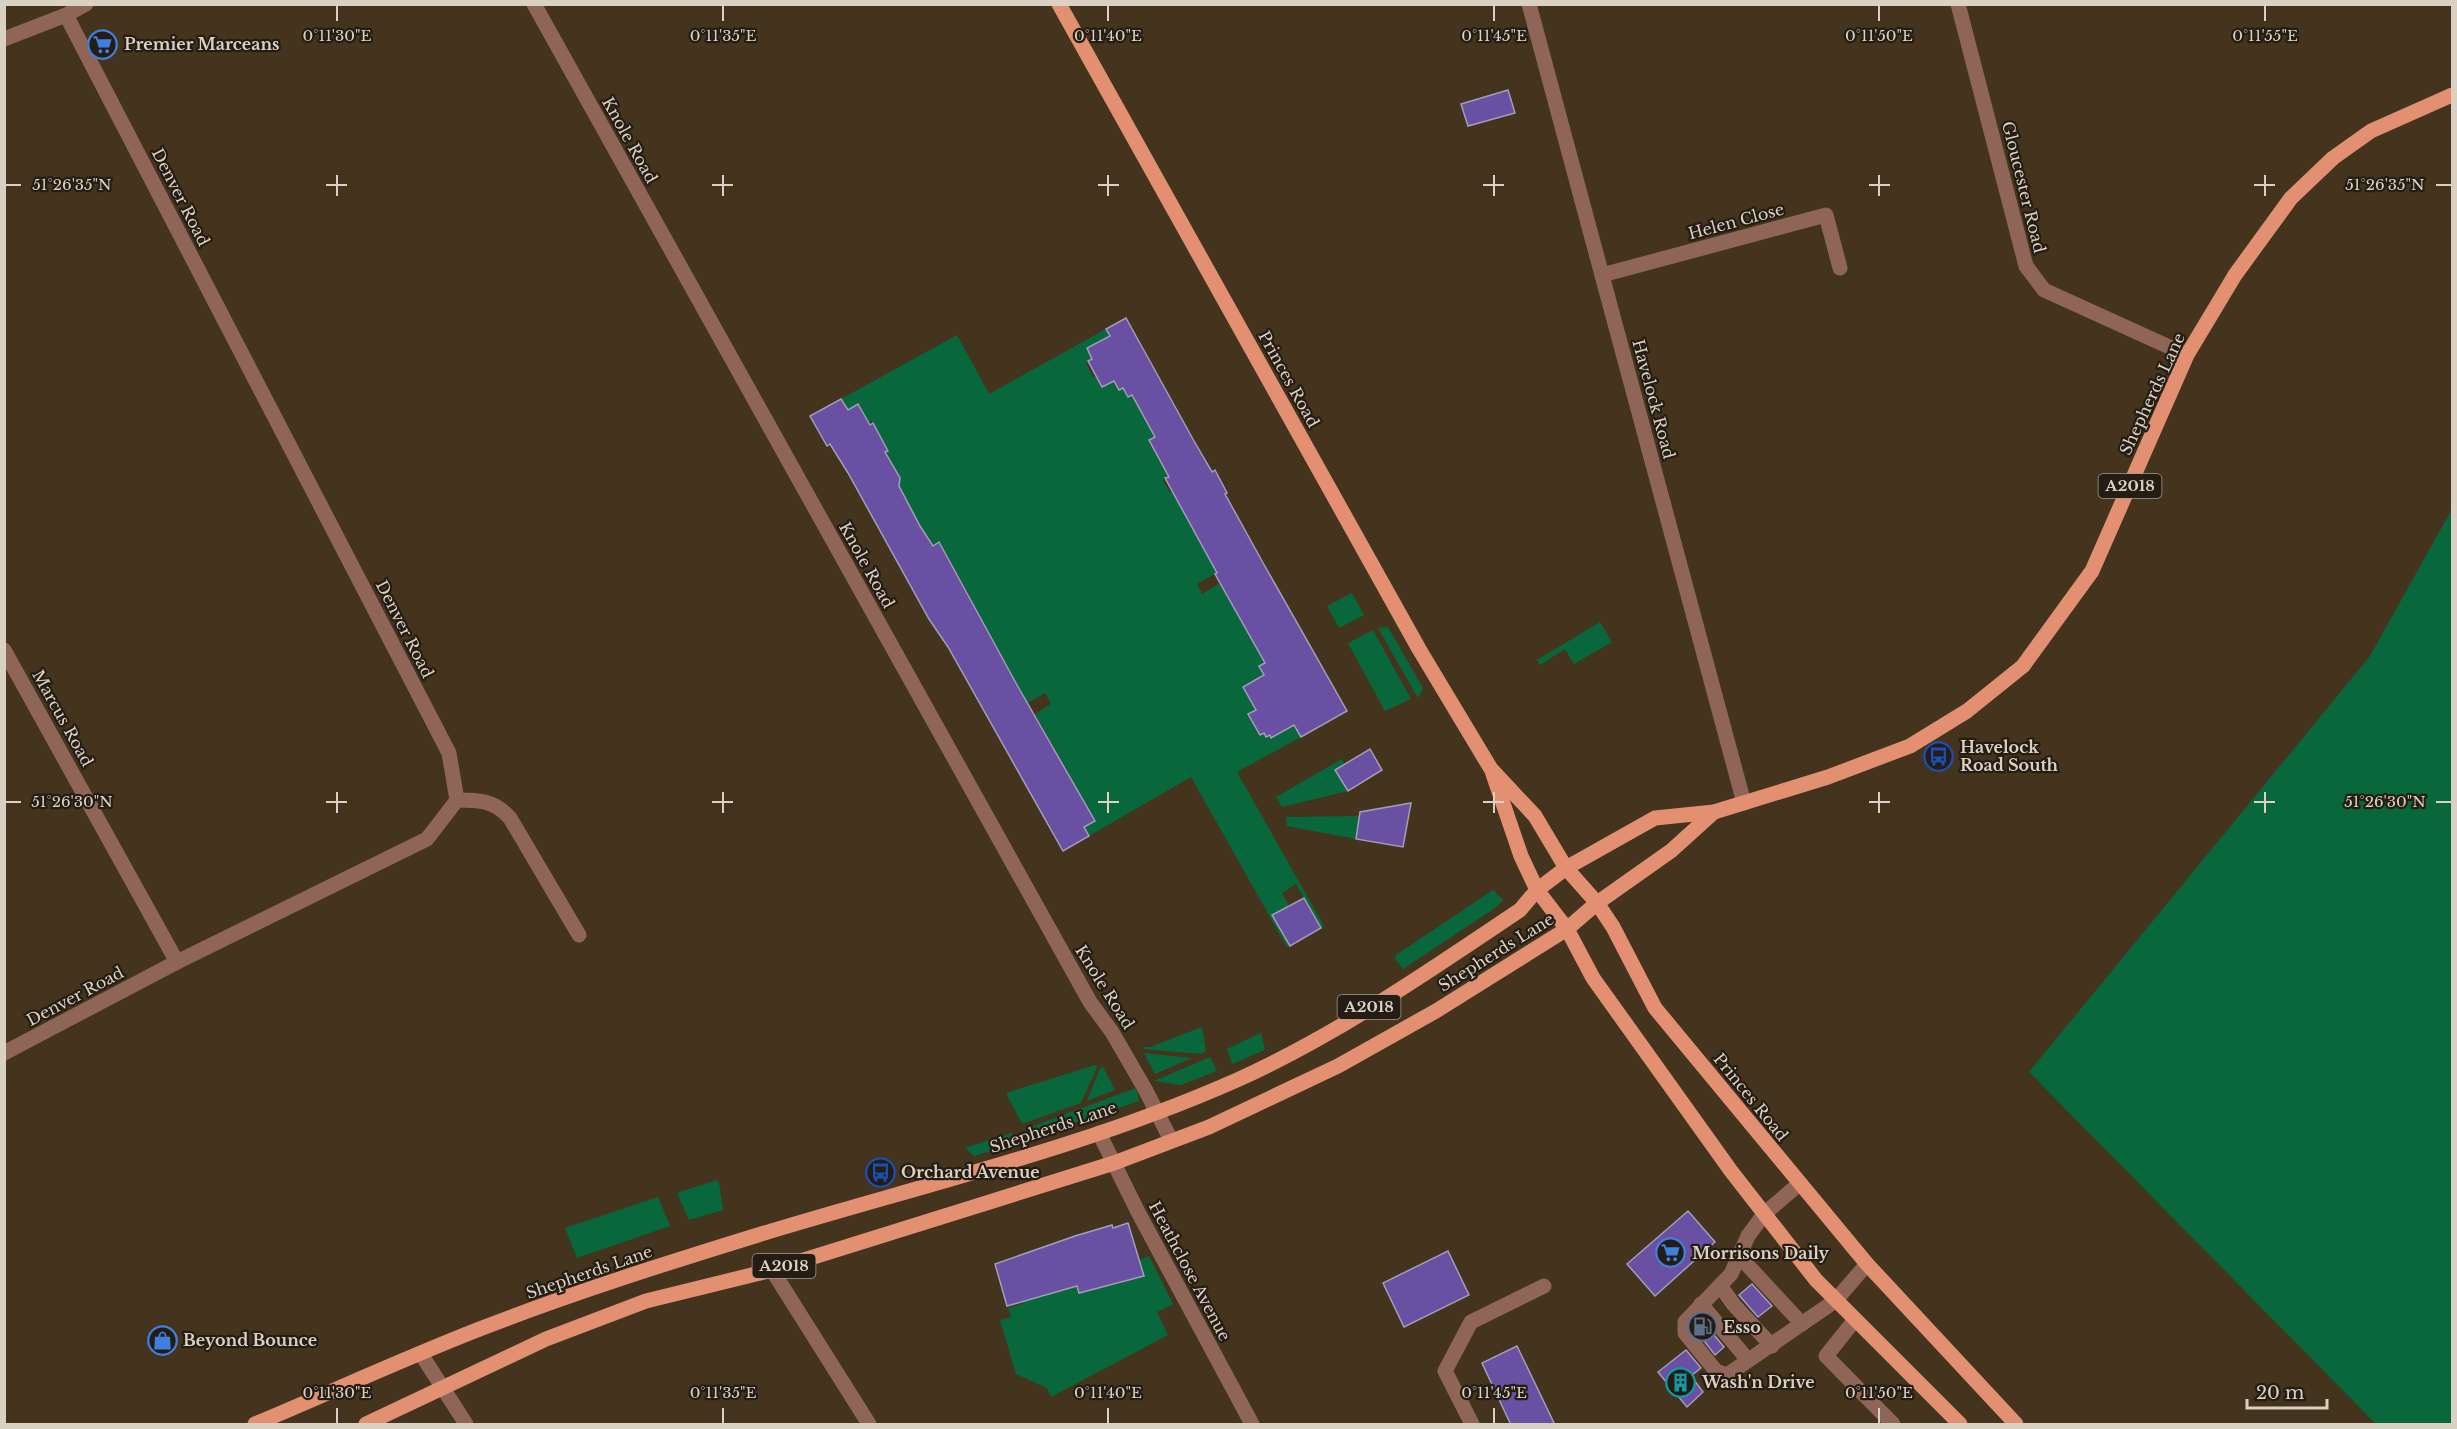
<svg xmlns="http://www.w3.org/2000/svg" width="2457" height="1429" viewBox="0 0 2457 1429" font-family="'Libre Baskerville',serif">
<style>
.green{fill:#08683c}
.building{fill:#6950a2;stroke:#a39db9;stroke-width:1.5}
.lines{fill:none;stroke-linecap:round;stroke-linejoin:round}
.minor{stroke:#8e6556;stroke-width:15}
.major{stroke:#e29071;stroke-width:15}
.ticks{fill:none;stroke:#dad0c3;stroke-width:2}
.labels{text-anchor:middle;stroke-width:4.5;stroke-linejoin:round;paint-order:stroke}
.shield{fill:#251d13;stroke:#a49a8e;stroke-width:1.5}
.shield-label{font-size:15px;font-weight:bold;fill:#dad0c3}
.poi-label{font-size:16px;font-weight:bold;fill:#dad0c3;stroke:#251d13;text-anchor:start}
.street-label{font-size:16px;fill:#dad0c3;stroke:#251d13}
.ticks-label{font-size:15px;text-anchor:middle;fill:#dad0c3;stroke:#251d13;stroke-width:4.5;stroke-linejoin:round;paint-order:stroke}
</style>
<rect width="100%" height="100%" fill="#44341e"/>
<!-- green -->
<g class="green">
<path d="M 1106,329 L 1110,336 L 1087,349 L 1092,359 L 1086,363 L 1093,377 L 1096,376 L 1102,387 L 1114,381 L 1119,390 L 1123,388 L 1128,397 L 1132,395 L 1155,437 L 1149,441 L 1155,451 L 1190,433 L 1169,476 L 1163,480 L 1170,493 L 1183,487 L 1196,510 L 1225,494 L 1229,501 L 1227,567 L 1197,584 L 1202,594 L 1220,583 L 1265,663 L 1259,666 L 1264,675 L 1256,710 L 1248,714 L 1260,735 L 1264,733 L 1266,737 L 1270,735 L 1271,737 L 1290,717 L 1301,737 L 1237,772 L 1324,926 L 1321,928 L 1296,884 L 1282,893 L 1289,906 L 1272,915 L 1290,946 L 1287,947 L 1191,777 L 1089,836 L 1084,827 L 1094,821 L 1057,778 L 1068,772 L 1035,714 L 1051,704 L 1045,693 L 1027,703 L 971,601 L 930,619 L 970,596 L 939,542 L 918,555 L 916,551 L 931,542 L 921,526 L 915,529 L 913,525 L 885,541 L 880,532 L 901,521 L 909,505 L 899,486 L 848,473 L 888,450 L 872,421 L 869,422 L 859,404 L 848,410 L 841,399 L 957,335 L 989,394 Z"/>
<path d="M 2452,509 L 2452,1424 L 2376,1424 L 2029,1072 L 2370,656 Z"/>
<path d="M 1352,593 L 1364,615 L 1339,628 L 1327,606 Z"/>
<path d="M 1600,622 L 1612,642 L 1574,664 L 1565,649 L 1540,665 L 1537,660 Z"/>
<path d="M 1388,627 L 1423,688 L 1418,698 L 1378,628 Z"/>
<path d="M 1373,630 L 1411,699 L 1385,711 L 1348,643 Z"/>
<path d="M 1342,759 L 1344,764 L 1335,770 L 1348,791 L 1282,807 L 1276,797 Z"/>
<path d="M 1374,810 L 1365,826 L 1358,828 L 1356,839 L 1287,826 L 1286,817 L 1358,816 Z"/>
<path d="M 1493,890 L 1503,900 L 1495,908 L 1403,969 L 1395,959 L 1396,955 Z"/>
<path d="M 1202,1027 L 1206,1051 L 1201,1054 L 1143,1049 L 1143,1047 L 1150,1047 Z"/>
<path d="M 1261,1033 L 1265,1050 L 1232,1064 L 1227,1049 Z"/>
<path d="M 1144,1053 L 1192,1058 L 1155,1074 Z"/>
<path d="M 1210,1057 L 1217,1071 L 1181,1085 L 1154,1081 Z"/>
<path d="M 1095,1065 L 1097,1067 L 1081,1103 L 1022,1124 L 1006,1093 Z"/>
<path d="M 1103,1067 L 1115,1090 L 1087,1101 L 1100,1068 Z"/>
<path d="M 1136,1088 L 1139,1101 L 1032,1138 L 1025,1129 Z"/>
<path d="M 1012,1133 L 1014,1144 L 974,1156 L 965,1148 Z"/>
<path d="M 717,1180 L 719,1183 L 723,1210 L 689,1220 L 677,1193 Z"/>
<path d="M 658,1197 L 670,1226 L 577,1258 L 565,1228 Z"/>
<path d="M 1149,1256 L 1173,1304 L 1157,1312 L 1168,1335 L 1051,1397 L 1047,1388 L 1016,1374 L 1000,1320 L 1011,1317 L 1008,1308 L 1023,1304 L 1020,1295 L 1042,1296 L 1066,1289 L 1062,1272 L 1072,1269 L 1079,1292 L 1111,1275 L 1114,1285 L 1144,1276 L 1139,1260 Z"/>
</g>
<!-- building -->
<g class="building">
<path d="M 1508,90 L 1515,113 L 1468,126 L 1461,104 Z"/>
<path d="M 1126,318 L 1194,441 L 1212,472 L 1215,470 L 1227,493 L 1225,494 L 1262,561 L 1347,711 L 1301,737 L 1294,725 L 1271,738 L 1270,735 L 1266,737 L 1264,733 L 1260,735 L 1248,714 L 1256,710 L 1243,687 L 1264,675 L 1259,666 L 1265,663 L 1215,574 L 1217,573 L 1165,478 L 1169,477 L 1149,440 L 1155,437 L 1132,395 L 1128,397 L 1123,388 L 1119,390 L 1114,381 L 1102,387 L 1088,361 L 1092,359 L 1087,348 L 1110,336 L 1106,329 Z"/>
<path d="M 841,399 L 848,410 L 858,404 L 870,425 L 873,423 L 888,451 L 885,452 L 900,478 L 899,486 L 920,526 L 933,546 L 939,542 L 1017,685 L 1095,821 L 1084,827 L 1089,836 L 1063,851 L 948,647 L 929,619 L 848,473 L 830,444 L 827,446 L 810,416 Z"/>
<path d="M 1370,749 L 1382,770 L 1348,791 L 1335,770 Z"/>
<path d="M 1411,803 L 1403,847 L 1356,839 L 1360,812 Z"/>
<path d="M 1304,898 L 1321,928 L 1290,946 L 1272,915 Z"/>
<path d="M 1688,1211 L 1715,1242 L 1655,1296 L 1627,1264 Z"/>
<path d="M 1128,1223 L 1144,1276 L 1079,1293 L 1077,1286 L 1007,1306 L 995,1264 L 1075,1236 L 1112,1225 L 1113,1228 Z"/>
<path d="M 1448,1251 L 1469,1295 L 1404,1327 L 1383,1283 Z"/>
<path d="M 1752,1284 L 1772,1306 L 1758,1317 L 1739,1295 Z"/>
<path d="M 1705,1324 L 1724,1347 L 1715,1355 L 1697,1332 Z"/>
<path d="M 1517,1346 L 1555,1425 L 1511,1425 L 1482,1363 Z"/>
<path d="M 1686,1350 L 1701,1368 L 1691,1376 L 1703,1392 L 1687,1407 L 1658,1372 Z"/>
</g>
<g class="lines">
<!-- minor -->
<g class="minor">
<path d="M 534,4 L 1090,1002 L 1112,1032 L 1145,1089 L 1171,1140"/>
<path d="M 1529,4 L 1744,803"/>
<path d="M 1958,4 L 2026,266 L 2044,290 L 2187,355"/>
<path d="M 4,39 L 66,15 L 86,4"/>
<path d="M 1602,275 L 1826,215 L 1840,268"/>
<path d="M 4,650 L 177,962"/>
<path d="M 457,800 C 479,800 494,800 510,818 L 579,935"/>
<path d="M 4,1053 L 177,962 L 427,839 L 457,800 L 449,753 L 66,15"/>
<path d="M 1099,1133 L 1138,1212 L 1252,1424"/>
<path d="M 1799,1184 L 1764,1214 L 1748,1236 L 1731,1274 L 1685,1322 L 1685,1333 L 1716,1371 L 1727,1375 L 1835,1301 L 1867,1264"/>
<path d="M 1740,1257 L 1802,1324"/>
<path d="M 772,1270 L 869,1424"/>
<path d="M 1721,1287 L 1734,1305 L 1772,1346"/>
<path d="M 1701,1304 L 1748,1360"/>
<path d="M 1854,1321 L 1826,1356 L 1893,1424"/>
<path d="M 421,1354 L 466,1424"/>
<path d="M 1472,1424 L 1445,1371 L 1471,1322 L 1544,1286"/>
</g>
<!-- major -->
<g class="major">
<path d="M 1059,4 L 1419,649 L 1491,769 L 1535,816 L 1566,868 L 1597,903 L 1613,927 L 1655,1008 L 1867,1264 L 2016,1424"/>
<path d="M 1493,774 L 1521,856 L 1537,890 L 1567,929 L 1593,978 L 1731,1171 L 1816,1280 L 1960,1424"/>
<path d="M 255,1424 C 329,1393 403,1359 477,1330 C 569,1294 664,1264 758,1235 C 918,1186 1084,1148 1237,1080 C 1337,1035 1429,971 1520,910 L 1537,890 L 1566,868 L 1655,818 L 1714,812 L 1828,777 L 1910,746 L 1967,711 L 2023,666 L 2092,571 L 2187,355 L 2235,275 L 2291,198 L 2333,158 L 2371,131 L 2452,95"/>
<path d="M 366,1424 L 546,1339 L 646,1301 L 772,1270 L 1114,1163 L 1209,1127 L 1338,1066 L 1436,1011 L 1567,929 L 1597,903 L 1672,850 L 1714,812"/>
</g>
</g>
<!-- ticks -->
<path class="ticks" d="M 337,6 L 337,21M 723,6 L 723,21M 1108,6 L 1108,21M 1494,6 L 1494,21M 1879,6 L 1879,21M 2265,6 L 2265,21M 337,175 L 337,196M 723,175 L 723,196M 1108,175 L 1108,196M 1494,175 L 1494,196M 1879,175 L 1879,196M 2265,175 L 2265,196M 6,185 L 21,185M 326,185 L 347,185M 712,185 L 733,185M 1098,185 L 1119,185M 1483,185 L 1504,185M 1869,185 L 1890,185M 2254,185 L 2275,185M 2436,185 L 2451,185M 337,792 L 337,813M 723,792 L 723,813M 1108,792 L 1108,813M 1494,792 L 1494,813M 1879,792 L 1879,813M 2265,792 L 2265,813M 6,802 L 21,802M 326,802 L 347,802M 712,802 L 733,802M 1098,802 L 1119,802M 1483,802 L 1504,802M 1869,802 L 1890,802M 2254,802 L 2275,802M 2436,802 L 2451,802M 337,1408 L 337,1423M 723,1408 L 723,1423M 1108,1408 L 1108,1423M 1494,1408 L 1494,1423M 1879,1408 L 1879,1423"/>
<!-- icons -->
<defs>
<symbol id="supermarket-ring" viewBox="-11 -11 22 22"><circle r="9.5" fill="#251d13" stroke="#3f7fe0" stroke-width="1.5"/><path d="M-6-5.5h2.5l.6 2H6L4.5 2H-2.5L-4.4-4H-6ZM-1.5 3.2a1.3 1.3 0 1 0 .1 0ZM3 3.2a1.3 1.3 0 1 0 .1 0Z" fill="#3f7fe0"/></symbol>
<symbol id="bus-ring" viewBox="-11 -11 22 22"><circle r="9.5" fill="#251d13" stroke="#1a4fb4" stroke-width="1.5"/><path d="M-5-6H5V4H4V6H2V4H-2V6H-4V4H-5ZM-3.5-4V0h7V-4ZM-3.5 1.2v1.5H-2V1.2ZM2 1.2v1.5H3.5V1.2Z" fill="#1a4fb4"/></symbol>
<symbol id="fuel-ring" viewBox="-11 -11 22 22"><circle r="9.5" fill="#251d13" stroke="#5c6f8a" stroke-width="1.5"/><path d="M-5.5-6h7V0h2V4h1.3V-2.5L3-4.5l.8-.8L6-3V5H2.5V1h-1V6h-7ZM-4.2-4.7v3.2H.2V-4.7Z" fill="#5c6f8a"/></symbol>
<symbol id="shop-ring" viewBox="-11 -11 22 22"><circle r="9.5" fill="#251d13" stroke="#3f7fe0" stroke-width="1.5"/><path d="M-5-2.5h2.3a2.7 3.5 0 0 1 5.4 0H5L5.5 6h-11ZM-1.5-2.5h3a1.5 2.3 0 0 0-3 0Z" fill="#3f7fe0"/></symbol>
<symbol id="building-ring" viewBox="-11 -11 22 22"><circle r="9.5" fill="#251d13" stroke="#0f9aa8" stroke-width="1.5"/><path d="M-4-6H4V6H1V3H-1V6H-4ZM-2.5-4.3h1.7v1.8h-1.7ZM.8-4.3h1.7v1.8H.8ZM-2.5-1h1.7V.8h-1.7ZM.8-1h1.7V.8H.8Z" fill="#0f9aa8"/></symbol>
</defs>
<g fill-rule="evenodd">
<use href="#supermarket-ring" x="86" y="28" width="33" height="33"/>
<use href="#bus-ring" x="1922" y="740" width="33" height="33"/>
<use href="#bus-ring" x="864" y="1156" width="33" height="33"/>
<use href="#supermarket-ring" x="1654" y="1236" width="33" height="33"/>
<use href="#fuel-ring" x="1686" y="1310" width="33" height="33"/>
<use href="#shop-ring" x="146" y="1324" width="33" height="33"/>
<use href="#building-ring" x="1664" y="1366" width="33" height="33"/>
</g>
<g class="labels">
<!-- shield labels -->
<g class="shield">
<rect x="2098.5" y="474" width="63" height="24" rx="4.5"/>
<rect x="1337.5" y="995" width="63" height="24" rx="4.5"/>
<rect x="752.5" y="1254" width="63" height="24" rx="4.5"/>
</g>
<g class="shield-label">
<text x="2130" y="491">A2018</text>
<text x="1369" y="1012">A2018</text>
<text x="784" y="1271">A2018</text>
</g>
<!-- poi labels -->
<g class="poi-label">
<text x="124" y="50">Premier Marceans</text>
<text x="1960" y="753">Havelock<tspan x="1960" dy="18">Road South</tspan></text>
<text x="901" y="1178">Orchard Avenue</text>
<text x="1692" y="1259">Morrisons Daily</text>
<text x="1723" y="1333">Esso</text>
<text x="183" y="1346">Beyond Bounce</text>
<text x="1702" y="1388">Wash'n Drive</text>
</g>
<!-- street labels -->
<g class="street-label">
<text transform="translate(630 140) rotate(61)" y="6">Knole Road</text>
<text transform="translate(2024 187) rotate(76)" y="6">Gloucester Road</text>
<text transform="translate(181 197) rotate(63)" y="6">Denver Road</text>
<text transform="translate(1736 221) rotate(-15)" y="6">Helen Close</text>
<text transform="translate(1289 379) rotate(61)" y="6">Princes Road</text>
<text transform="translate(2152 394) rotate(-65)" y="6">Shepherds Lane</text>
<text transform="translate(1654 399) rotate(75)" y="6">Havelock Road</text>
<text transform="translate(867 565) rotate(61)" y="6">Knole Road</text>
<text transform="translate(405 629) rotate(63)" y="6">Denver Road</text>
<text transform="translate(63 718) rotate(61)" y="6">Marcus Road</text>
<text transform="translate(1496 952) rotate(-32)" y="6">Shepherds Lane</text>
<text transform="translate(1105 987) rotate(58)" y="6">Knole Road</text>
<text transform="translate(75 996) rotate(-28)" y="6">Denver Road</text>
<text transform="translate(1751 1097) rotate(51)" y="6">Princes Road</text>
<text transform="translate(1053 1127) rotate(-18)" y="6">Shepherds Lane</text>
<text transform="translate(1190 1271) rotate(62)" y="6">Heathclose Avenue</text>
<text transform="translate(589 1272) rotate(-19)" y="6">Shepherds Lane</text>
</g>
</g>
<g class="ticks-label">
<text x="337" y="41">0°11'30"E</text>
<text x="723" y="41">0°11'35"E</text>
<text x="1108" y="41">0°11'40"E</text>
<text x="1494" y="41">0°11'45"E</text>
<text x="1879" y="41">0°11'50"E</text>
<text x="2265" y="41">0°11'55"E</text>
<text x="72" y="190">51°26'35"N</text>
<text x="2385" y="190">51°26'35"N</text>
<text x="72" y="807">51°26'30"N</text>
<text x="2385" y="807">51°26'30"N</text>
<text x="337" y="1398">0°11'30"E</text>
<text x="723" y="1398">0°11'35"E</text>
<text x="1108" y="1398">0°11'40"E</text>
<text x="1494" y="1398">0°11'45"E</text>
<text x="1879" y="1398">0°11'50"E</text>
</g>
<!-- border -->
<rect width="2457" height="1429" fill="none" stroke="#dad0c3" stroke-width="12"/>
<!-- scale -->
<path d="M2247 1399v9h80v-9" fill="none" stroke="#dad0c3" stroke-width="3"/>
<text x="2256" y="1399" font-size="18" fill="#dad0c3" stroke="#251d13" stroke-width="4.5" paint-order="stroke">20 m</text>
</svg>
